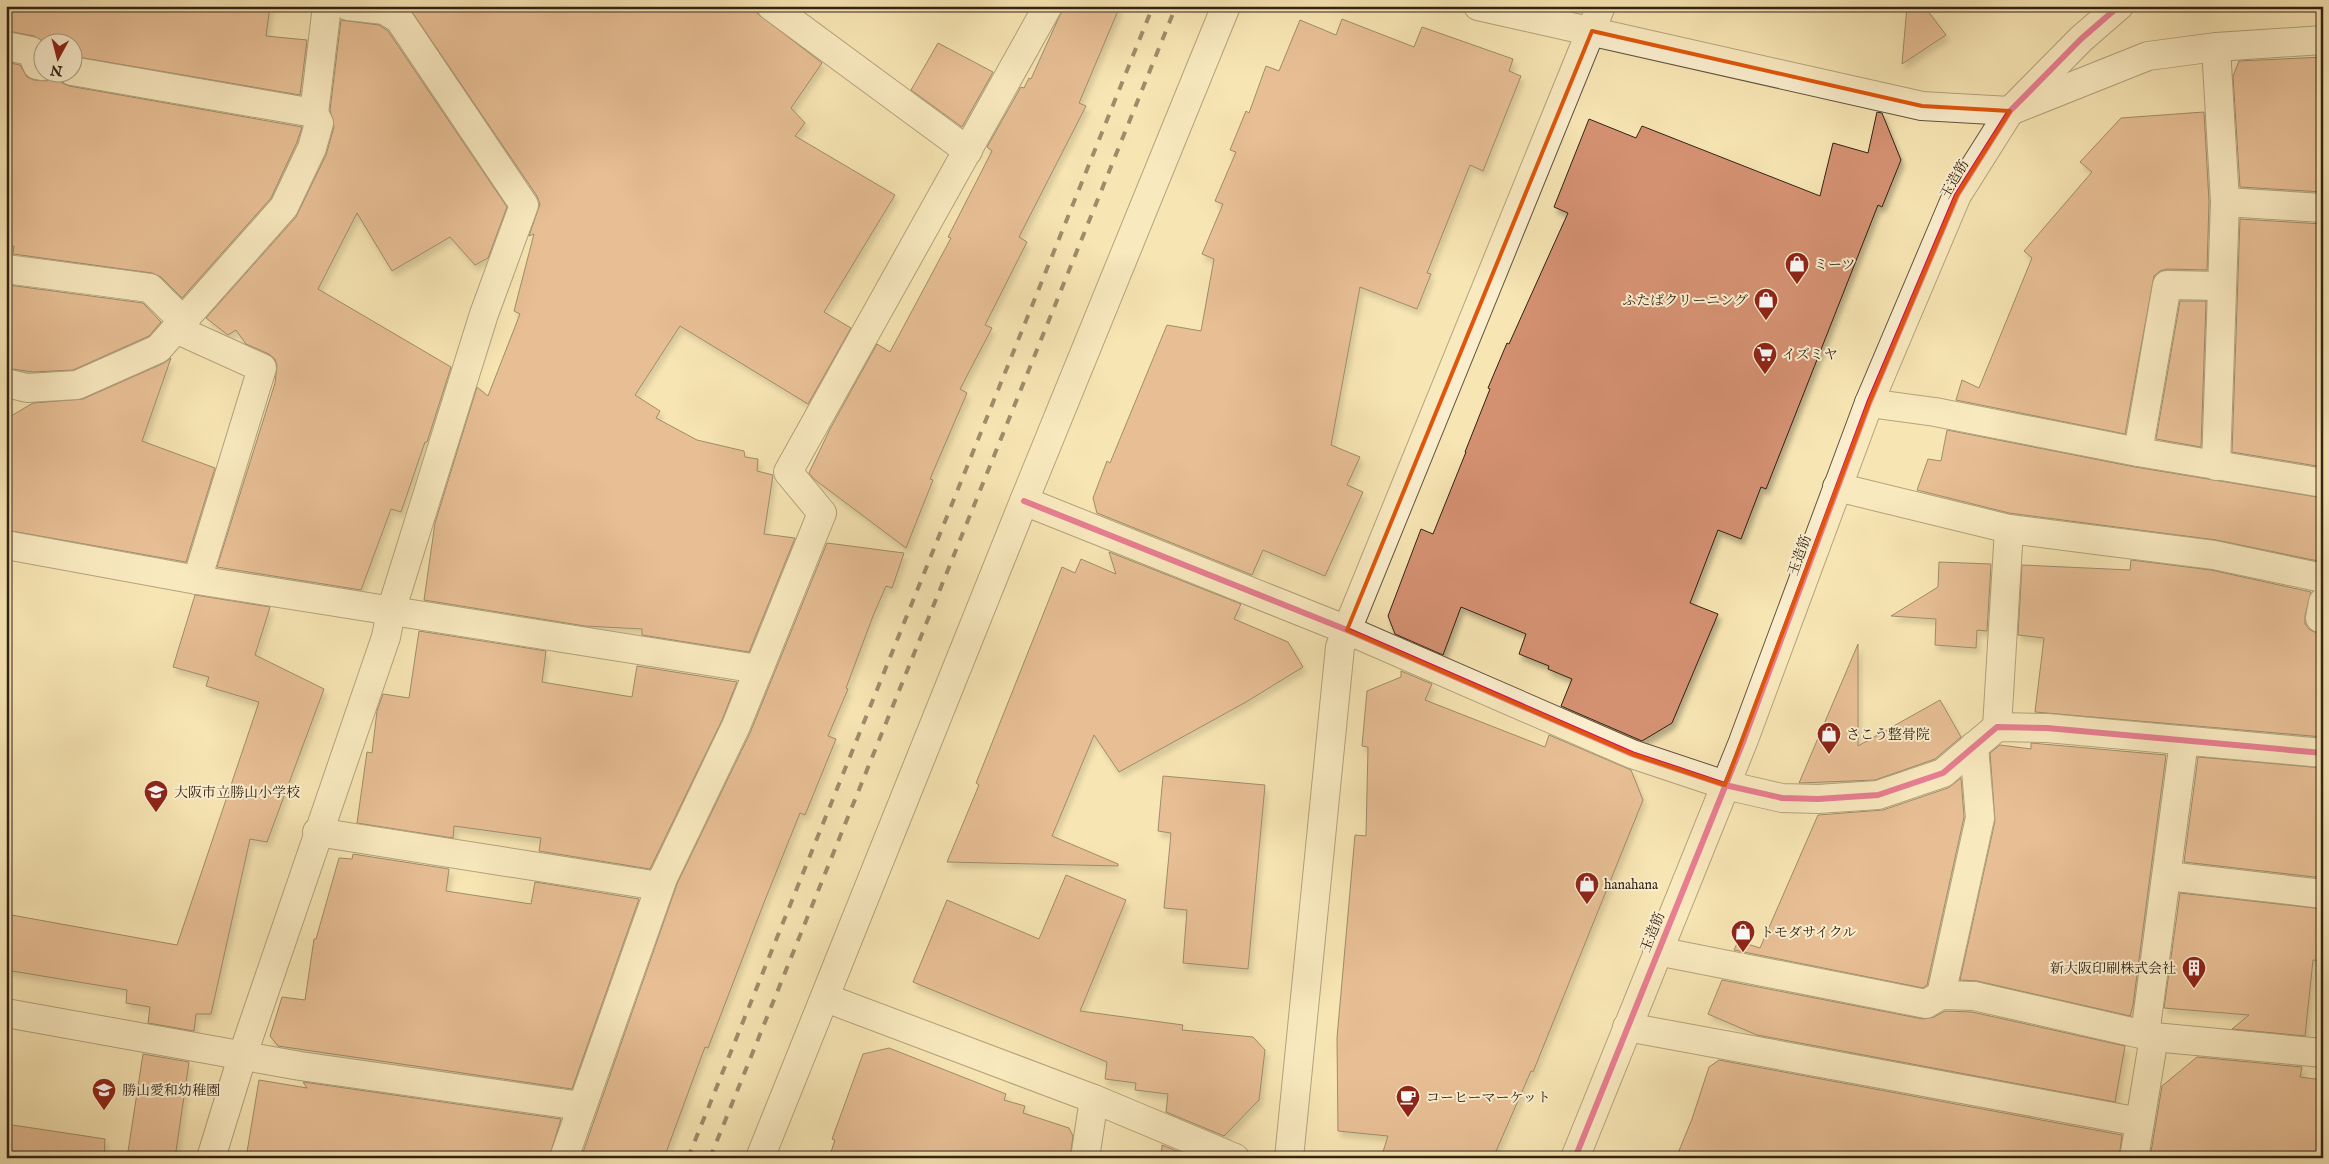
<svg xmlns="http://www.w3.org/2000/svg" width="2329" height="1164" viewBox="0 0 2329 1164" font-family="'IM FELL English','Noto Serif JP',serif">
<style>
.building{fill:#d49172;stroke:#322215;filter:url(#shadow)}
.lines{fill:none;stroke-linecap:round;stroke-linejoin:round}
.minor-casing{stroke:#63533c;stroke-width:30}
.tertiary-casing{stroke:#63533c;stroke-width:30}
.minor{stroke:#faeece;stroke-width:28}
.tertiary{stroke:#faeece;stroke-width:28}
.rail{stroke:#322215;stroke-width:4;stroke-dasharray:9 9;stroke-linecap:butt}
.cycleway-casing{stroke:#faeece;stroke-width:9}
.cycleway{stroke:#d6006c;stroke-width:6}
.marked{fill:none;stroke:#df560c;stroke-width:4;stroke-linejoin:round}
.labels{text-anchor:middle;stroke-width:4;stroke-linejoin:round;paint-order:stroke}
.street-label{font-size:14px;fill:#322215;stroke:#faeece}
.poi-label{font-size:14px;fill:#322215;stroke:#faeece;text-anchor:start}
</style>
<defs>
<filter id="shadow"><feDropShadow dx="3" dy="5.5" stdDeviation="2.5" flood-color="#0004"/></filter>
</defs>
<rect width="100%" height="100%" fill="#f7e5b3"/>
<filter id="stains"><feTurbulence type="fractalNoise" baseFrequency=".004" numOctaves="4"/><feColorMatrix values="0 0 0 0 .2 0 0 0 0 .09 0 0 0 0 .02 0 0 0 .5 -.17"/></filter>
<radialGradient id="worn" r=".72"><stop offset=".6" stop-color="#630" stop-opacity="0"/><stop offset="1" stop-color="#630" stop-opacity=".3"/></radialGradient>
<!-- building -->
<g class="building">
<path d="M 11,6 L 270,6 L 266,36 L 307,40 L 300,95 L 72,56 L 72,42 L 44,42 L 34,36 L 8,31 Z"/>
<path d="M 452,6 L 748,6 L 822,63 L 791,108 L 805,123 L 795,136 L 895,195 L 824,312 L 851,328 L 808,404 L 680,326 L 635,395 L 660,411 L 656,418 L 697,440 L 744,451 L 745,457 L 758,459 L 757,471 L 773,475 L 764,534 L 795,538 L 749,652 L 642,635 L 642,629 L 585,626 L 424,600 L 435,523 L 477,387 L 488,396 L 520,314 L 514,311 L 534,234 L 529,236 L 540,204 L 537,196 L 410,9 Z"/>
<path d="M 1064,6 L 1120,6 L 1079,103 L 1086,106 L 1019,237 L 1027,242 L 985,325 L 992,328 L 960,389 L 967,393 L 930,479 L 933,480 L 906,548 L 814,479 L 809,473 L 830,429 L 877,344 L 890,352 L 951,238 L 948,237 L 992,151 L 987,147 L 1021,87 L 1024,88 L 1029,78 L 1031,79 Z"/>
<path d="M 1907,6 L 1924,6 L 1946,35 L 1902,64 Z"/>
<path d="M 1342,19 L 1414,47 L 1422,27 L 1513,59 L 1509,71 L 1521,76 L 1483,171 L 1470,165 L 1427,273 L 1431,274 L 1417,309 L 1360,287 L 1331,445 L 1360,457 L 1347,485 L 1363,492 L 1325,576 L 1263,550 L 1252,575 L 1097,513 L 1093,498 L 1107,461 L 1110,463 L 1167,325 L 1201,331 L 1214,259 L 1202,254 L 1223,204 L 1215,201 L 1236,152 L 1230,150 L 1246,111 L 1249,113 L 1266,66 L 1279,71 L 1300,20 L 1336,35 Z"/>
<path d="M 341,20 L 379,25 L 388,31 L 507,207 L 488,258 L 475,265 L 450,237 L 392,271 L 357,213 L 318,289 L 451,367 L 427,442 L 425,442 L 401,512 L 391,509 L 361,590 L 217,567 L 275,383 L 277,366 L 275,359 L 269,354 L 246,344 L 236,330 L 228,335 L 206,318 L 296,217 L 326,155 L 334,127 L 330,110 Z"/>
<path d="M 938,43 L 993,72 L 962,127 L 911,90 Z"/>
<path d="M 2323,57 L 2323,192 L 2240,187 L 2233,76 L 2239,61 Z"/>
<path d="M 6,62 L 20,65 L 27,77 L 34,80 L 47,81 L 57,72 L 62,83 L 69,86 L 302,127 L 297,142 L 271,198 L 182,298 L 161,277 L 152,273 L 13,254 L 14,246 L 6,246 Z"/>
<path d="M 1877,112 L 1882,113 L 1901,160 L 1882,207 L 1878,205 L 1766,489 L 1761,487 L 1741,539 L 1718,530 L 1690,603 L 1718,614 L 1672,723 L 1642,741 L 1561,706 L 1572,679 L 1548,669 L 1549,666 L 1519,654 L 1526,634 L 1461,607 L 1443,655 L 1395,634 L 1388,616 L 1421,529 L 1433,534 L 1466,452 L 1465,452 L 1490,389 L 1488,388 L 1507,343 L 1509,344 L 1568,213 L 1554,207 L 1589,119 L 1636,138 L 1642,126 L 1820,196 L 1833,143 L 1868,153 Z"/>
<path d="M 2204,112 L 2209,202 L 2207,270 L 2167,269 L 2160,271 L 2154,276 L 2125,434 L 1956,400 L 1962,380 L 1979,388 L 2032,258 L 2024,251 L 2092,172 L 2080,162 L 2121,118 Z"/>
<path d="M 2240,219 L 2323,224 L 2323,467 L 2232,452 Z"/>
<path d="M 8,285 L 143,303 L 161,322 L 149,336 L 73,370 L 33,372 L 6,368 Z"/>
<path d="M 2180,301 L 2206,301 L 2201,447 L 2156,439 Z"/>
<path d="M 171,358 L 142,441 L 215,468 L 186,562 L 6,530 L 6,419 L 33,403 L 83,399 L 164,363 Z"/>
<path d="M 1947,430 L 2135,467 L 2323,498 L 2323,562 L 2216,540 L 2009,513 L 1917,490 L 1928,459 L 1941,461 Z"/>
<path d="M 827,543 L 904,553 L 892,588 L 886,586 L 873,616 L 846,688 L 848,689 L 828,736 L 836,739 L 805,815 L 800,813 L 765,900 L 708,1048 L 705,1047 L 664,1158 L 581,1158 L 677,884 L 750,733 Z"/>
<path d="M 1109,552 L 1241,604 L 1234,619 L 1288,642 L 1303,667 L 1246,702 L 1119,772 L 1094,735 L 1052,836 L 1118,864 L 1118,866 L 947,862 L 979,785 L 976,783 L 1062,567 L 1075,573 L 1081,559 L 1116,574 Z"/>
<path d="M 2131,560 L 2211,570 L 2311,592 L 2305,616 L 2305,624 L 2310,630 L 2317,633 L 2323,633 L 2323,737 L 2035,712 L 2044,638 L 2018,635 L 2022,565 L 2130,570 Z"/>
<path d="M 1939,562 L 1991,564 L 1987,631 L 1977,630 L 1976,648 L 1935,645 L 1936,619 L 1891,616 L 1938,587 Z"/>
<path d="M 195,595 L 270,607 L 255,655 L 324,689 L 267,842 L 250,839 L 211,1014 L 196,1014 L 194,1031 L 148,1023 L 150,1007 L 126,1003 L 127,990 L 6,970 L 6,914 L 177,945 L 259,702 L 206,686 L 209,677 L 173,667 Z"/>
<path d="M 419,631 L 546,651 L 542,682 L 632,697 L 637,666 L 737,682 L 722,720 L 650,869 L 539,851 L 541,838 L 454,826 L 453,838 L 357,823 L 367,752 L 372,753 L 377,711 L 383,694 L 409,698 Z"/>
<path d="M 1858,644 L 1858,746 L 1940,700 L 1961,737 L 1935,759 L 1875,780 L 1799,783 Z"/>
<path d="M 1401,671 L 1432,684 L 1425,700 L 1545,747 L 1549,735 L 1631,770 L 1643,800 L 1533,1072 L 1531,1071 L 1493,1158 L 1381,1158 L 1388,1136 L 1338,1131 L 1337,1038 L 1355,835 L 1366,836 L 1368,747 L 1362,746 L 1367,691 L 1401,677 Z"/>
<path d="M 2031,743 L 2166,755 L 2133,1005 L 2130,1016 L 1977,981 L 1960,980 L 1995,821 L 1990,753 L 2000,745 L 2031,749 Z"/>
<path d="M 2198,757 L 2323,768 L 2323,878 L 2184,862 Z"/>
<path d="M 1163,776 L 1265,785 L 1248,969 L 1183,963 L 1187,910 L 1164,908 L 1171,833 L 1158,831 Z"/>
<path d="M 1961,778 L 1964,817 L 1927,985 L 1923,988 L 1734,950 L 1738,941 L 1760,948 L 1818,815 L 1883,810 L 1948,788 Z"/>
<path d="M 353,854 L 449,869 L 446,891 L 531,904 L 535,882 L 639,899 L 572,1089 L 278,1046 L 270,1036 L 282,997 L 305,1000 L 314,939 L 316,939 L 339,858 L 352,859 Z"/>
<path d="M 1066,875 L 1126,900 L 1080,1011 L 1183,1025 L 1182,1030 L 1253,1037 L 1265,1050 L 1259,1100 L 1224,1136 L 1166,1112 L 1168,1094 L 1135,1090 L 1136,1083 L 1105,1079 L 1107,1062 L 913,982 L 947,900 L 1039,939 Z"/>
<path d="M 2180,893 L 2323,909 L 2323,961 L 2313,960 L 2305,1036 L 2232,1029 L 2249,1015 L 2164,1008 Z"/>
<path d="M 1722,980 L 1923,1019 L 1934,1017 L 1945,1011 L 1972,1012 L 2125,1046 L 2115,1102 L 1757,1035 L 1708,1014 Z"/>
<path d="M 889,1048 L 1006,1094 L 1004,1100 L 1025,1106 L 1023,1113 L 1069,1128 L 1073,1136 L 1070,1158 L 829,1158 L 835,1140 L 832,1139 L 863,1054 Z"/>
<path d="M 143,1054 L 189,1062 L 175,1158 L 127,1158 Z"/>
<path d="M 2197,1057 L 2302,1067 L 2300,1077 L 2323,1080 L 2323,1158 L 2150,1158 L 2162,1086 Z"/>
<path d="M 1719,1060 L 2122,1135 L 2119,1158 L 1676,1158 L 1692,1119 L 1709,1067 Z"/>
<path d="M 259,1080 L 307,1088 L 303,1082 L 561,1119 L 549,1158 L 246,1158 Z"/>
<path d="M 6,1124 L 105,1139 L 104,1158 L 6,1158 Z"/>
<path d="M 1162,1145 L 1194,1158 L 1161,1158 Z"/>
</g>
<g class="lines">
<defs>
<g id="minor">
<path d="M 771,6 L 968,151"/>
<path d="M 6,46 L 31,51 L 37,65 L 42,66"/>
<path d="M 2216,47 L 2225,202"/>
<path d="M 72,71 L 314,113"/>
<path d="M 2010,111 L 2148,56 L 2216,47 L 2323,40"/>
<path d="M 6,269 L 150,288 L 183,321"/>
<path d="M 176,329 L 262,368 L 197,580"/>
<path d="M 6,383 L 27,388 L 77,385 L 158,349 L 284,207 L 312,148 L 319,123 L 314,113 L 327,6"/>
<path d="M 1869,403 L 1935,412 L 2138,452 L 2323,483"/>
<path d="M 2138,452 L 2167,285 L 2222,286"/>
<path d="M 2216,466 L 2225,202 L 2323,208"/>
<path d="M 1837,487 L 2009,529 L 1997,727"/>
<path d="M 1024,501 L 1347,630 L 1632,754 L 1725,785 L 1782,798 L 1818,799 L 1878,795 L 1943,773 L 1997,727 L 2047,728 L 2323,753"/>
<path d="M 2009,529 L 2214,555 L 2323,578"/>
<path d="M 6,545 L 197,580 L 758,669"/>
<path d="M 2320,618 L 2323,602"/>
<path d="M 317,832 L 659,886"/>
<path d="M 2167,876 L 2323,894"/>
<path d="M 1657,951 L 1926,1004 L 1941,995 L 1974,996 L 2145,1035 L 2184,741"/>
<path d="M 1941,995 L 1980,818 L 1974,746"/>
<path d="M 826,998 L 1094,1099 L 1235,1158"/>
<path d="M 6,1013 L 300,1066 L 581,1106"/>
<path d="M 1627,1027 L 2140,1122"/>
<path d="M 211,1158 L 243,1054 L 386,637 L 391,611 L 484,314 L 524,205 L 399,19 L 384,10 L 348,6"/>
<path d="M 564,1158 L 663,878 L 736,726 L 822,513 L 788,472 L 1048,6"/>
<path d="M 1085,1158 L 1094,1099"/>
<path d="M 2134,1158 L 2154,1037 L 2323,1053"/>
</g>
<g id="tertiary">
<path d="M 1478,6 L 1922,106 L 2010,111"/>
<path d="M 760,1158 L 1024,501 L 1226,6"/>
<path d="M 1289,1158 L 1340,647 L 1601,6"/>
<path d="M 1575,1158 L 1743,742 L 1869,403 L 1957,195 L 2010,111 L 2081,39 L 2119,6"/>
</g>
</defs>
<!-- minor casing -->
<use href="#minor" class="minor-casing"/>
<!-- tertiary casing -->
<use href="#tertiary" class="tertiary-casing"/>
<!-- minor -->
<use href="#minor" class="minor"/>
<!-- tertiary -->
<use href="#tertiary" class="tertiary"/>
<!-- rail -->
<g class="rail">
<path d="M 688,1158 L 1153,6"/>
<path d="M 710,1158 L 1176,6"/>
</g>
<defs>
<g id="cycleway">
<path d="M 1024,501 L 1347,630 L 1632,754 L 1725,785 L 1782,798 L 1818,799 L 1878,795 L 1943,773 L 1997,727 L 2047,728 L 2323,753"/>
<path d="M 1575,1158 L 1743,742 L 1869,403 L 1957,195 L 2010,111 L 2081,39 L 2119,6"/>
</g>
</defs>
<!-- cycleway casing -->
<use href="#cycleway" class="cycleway-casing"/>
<!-- cycleway -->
<use href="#cycleway" class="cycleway"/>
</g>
<!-- marked area -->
<path d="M0 0H2329V1164H0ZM 1592,31 L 1922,106 L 2010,111 L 1957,195 L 1869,403 L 1725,785 L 1632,754 L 1347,630 Z" fill="#f7e5b3" fill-opacity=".55" fill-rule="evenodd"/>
<path class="marked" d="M 1592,31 L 1922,106 L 2010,111 L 1957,195 L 1869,403 L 1725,785 L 1632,754 L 1347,630 Z"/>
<!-- icons -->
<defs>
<symbol id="shop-pin" viewBox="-11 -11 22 30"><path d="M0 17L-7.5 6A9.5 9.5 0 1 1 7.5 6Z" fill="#8f2418" stroke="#faeece"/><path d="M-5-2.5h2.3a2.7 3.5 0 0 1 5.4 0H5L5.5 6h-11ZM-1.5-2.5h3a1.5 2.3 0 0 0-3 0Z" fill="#fff"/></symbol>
<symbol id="supermarket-pin" viewBox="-11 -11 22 30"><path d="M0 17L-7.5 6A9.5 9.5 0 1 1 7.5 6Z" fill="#8f2418" stroke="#faeece"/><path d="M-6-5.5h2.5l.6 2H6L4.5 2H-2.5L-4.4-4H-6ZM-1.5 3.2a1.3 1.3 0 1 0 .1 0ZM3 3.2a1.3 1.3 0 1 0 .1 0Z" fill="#fff"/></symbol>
<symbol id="school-pin" viewBox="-11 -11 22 30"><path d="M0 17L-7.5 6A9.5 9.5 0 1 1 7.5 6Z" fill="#8f2418" stroke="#faeece"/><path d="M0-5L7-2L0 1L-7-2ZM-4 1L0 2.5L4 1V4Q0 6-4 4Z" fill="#fff"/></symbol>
<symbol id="building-pin" viewBox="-11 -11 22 30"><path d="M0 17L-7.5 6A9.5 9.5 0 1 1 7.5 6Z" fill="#8f2418" stroke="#faeece"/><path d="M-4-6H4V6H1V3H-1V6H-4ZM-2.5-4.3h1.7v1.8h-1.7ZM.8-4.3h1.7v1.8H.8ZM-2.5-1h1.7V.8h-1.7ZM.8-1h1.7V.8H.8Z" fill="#fff"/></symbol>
<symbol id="cafe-pin" viewBox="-11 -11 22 30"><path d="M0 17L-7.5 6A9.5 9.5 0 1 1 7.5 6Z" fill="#8f2418" stroke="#faeece"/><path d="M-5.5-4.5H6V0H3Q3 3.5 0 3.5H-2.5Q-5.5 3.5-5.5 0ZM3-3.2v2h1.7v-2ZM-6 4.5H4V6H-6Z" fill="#fff"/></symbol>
</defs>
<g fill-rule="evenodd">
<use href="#shop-pin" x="1783" y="250" width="28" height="38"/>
<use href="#shop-pin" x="1752" y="286" width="28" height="38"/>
<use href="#supermarket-pin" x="1751" y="340" width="28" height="38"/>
<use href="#shop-pin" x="1815" y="720" width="28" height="38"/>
<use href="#school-pin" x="142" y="778" width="28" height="38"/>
<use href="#shop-pin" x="1573" y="870" width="28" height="38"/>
<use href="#shop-pin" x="1729" y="918" width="28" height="38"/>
<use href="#building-pin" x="2180" y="954" width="28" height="38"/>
<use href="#school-pin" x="90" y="1076" width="28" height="38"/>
<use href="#cafe-pin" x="1394" y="1083" width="28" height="38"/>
</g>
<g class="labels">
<!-- street labels -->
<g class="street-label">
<text transform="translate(1954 179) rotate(-60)" y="5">玉造筋</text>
<text transform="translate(1799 555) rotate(-70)" y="5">玉造筋</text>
<text transform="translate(1652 932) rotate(-68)" y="5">玉造筋</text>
</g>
<!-- poi labels -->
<g class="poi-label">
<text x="1814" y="269">ミーツ</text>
<text x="1748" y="305" text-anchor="end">ふたばクリーニング</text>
<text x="1782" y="359">イズミヤ</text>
<text x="1846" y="739">さこう整骨院</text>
<text x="174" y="797">大阪市立勝山小学校</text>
<text x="1604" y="889">hanahana</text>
<text x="1760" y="937">トモダサイクル</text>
<text x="2176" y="973" text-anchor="end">新大阪印刷株式会社</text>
<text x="122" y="1095">勝山愛和幼稚園</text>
<text x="1426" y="1102">コーヒーマーケット</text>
</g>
</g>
<!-- margin -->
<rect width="2329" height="1164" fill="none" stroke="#f7e5b3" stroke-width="25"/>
<rect x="8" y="8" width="2314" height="1149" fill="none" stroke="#322215" stroke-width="2.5"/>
<rect x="12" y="12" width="2304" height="1139" fill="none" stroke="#322215"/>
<!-- north arrow -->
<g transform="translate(58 58) rotate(187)"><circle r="24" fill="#faeece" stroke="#aa9c84"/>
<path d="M0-4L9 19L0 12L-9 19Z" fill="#8f2418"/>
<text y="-8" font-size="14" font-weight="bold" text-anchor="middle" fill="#322215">N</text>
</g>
<rect width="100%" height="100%" filter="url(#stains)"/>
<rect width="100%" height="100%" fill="url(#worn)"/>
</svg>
